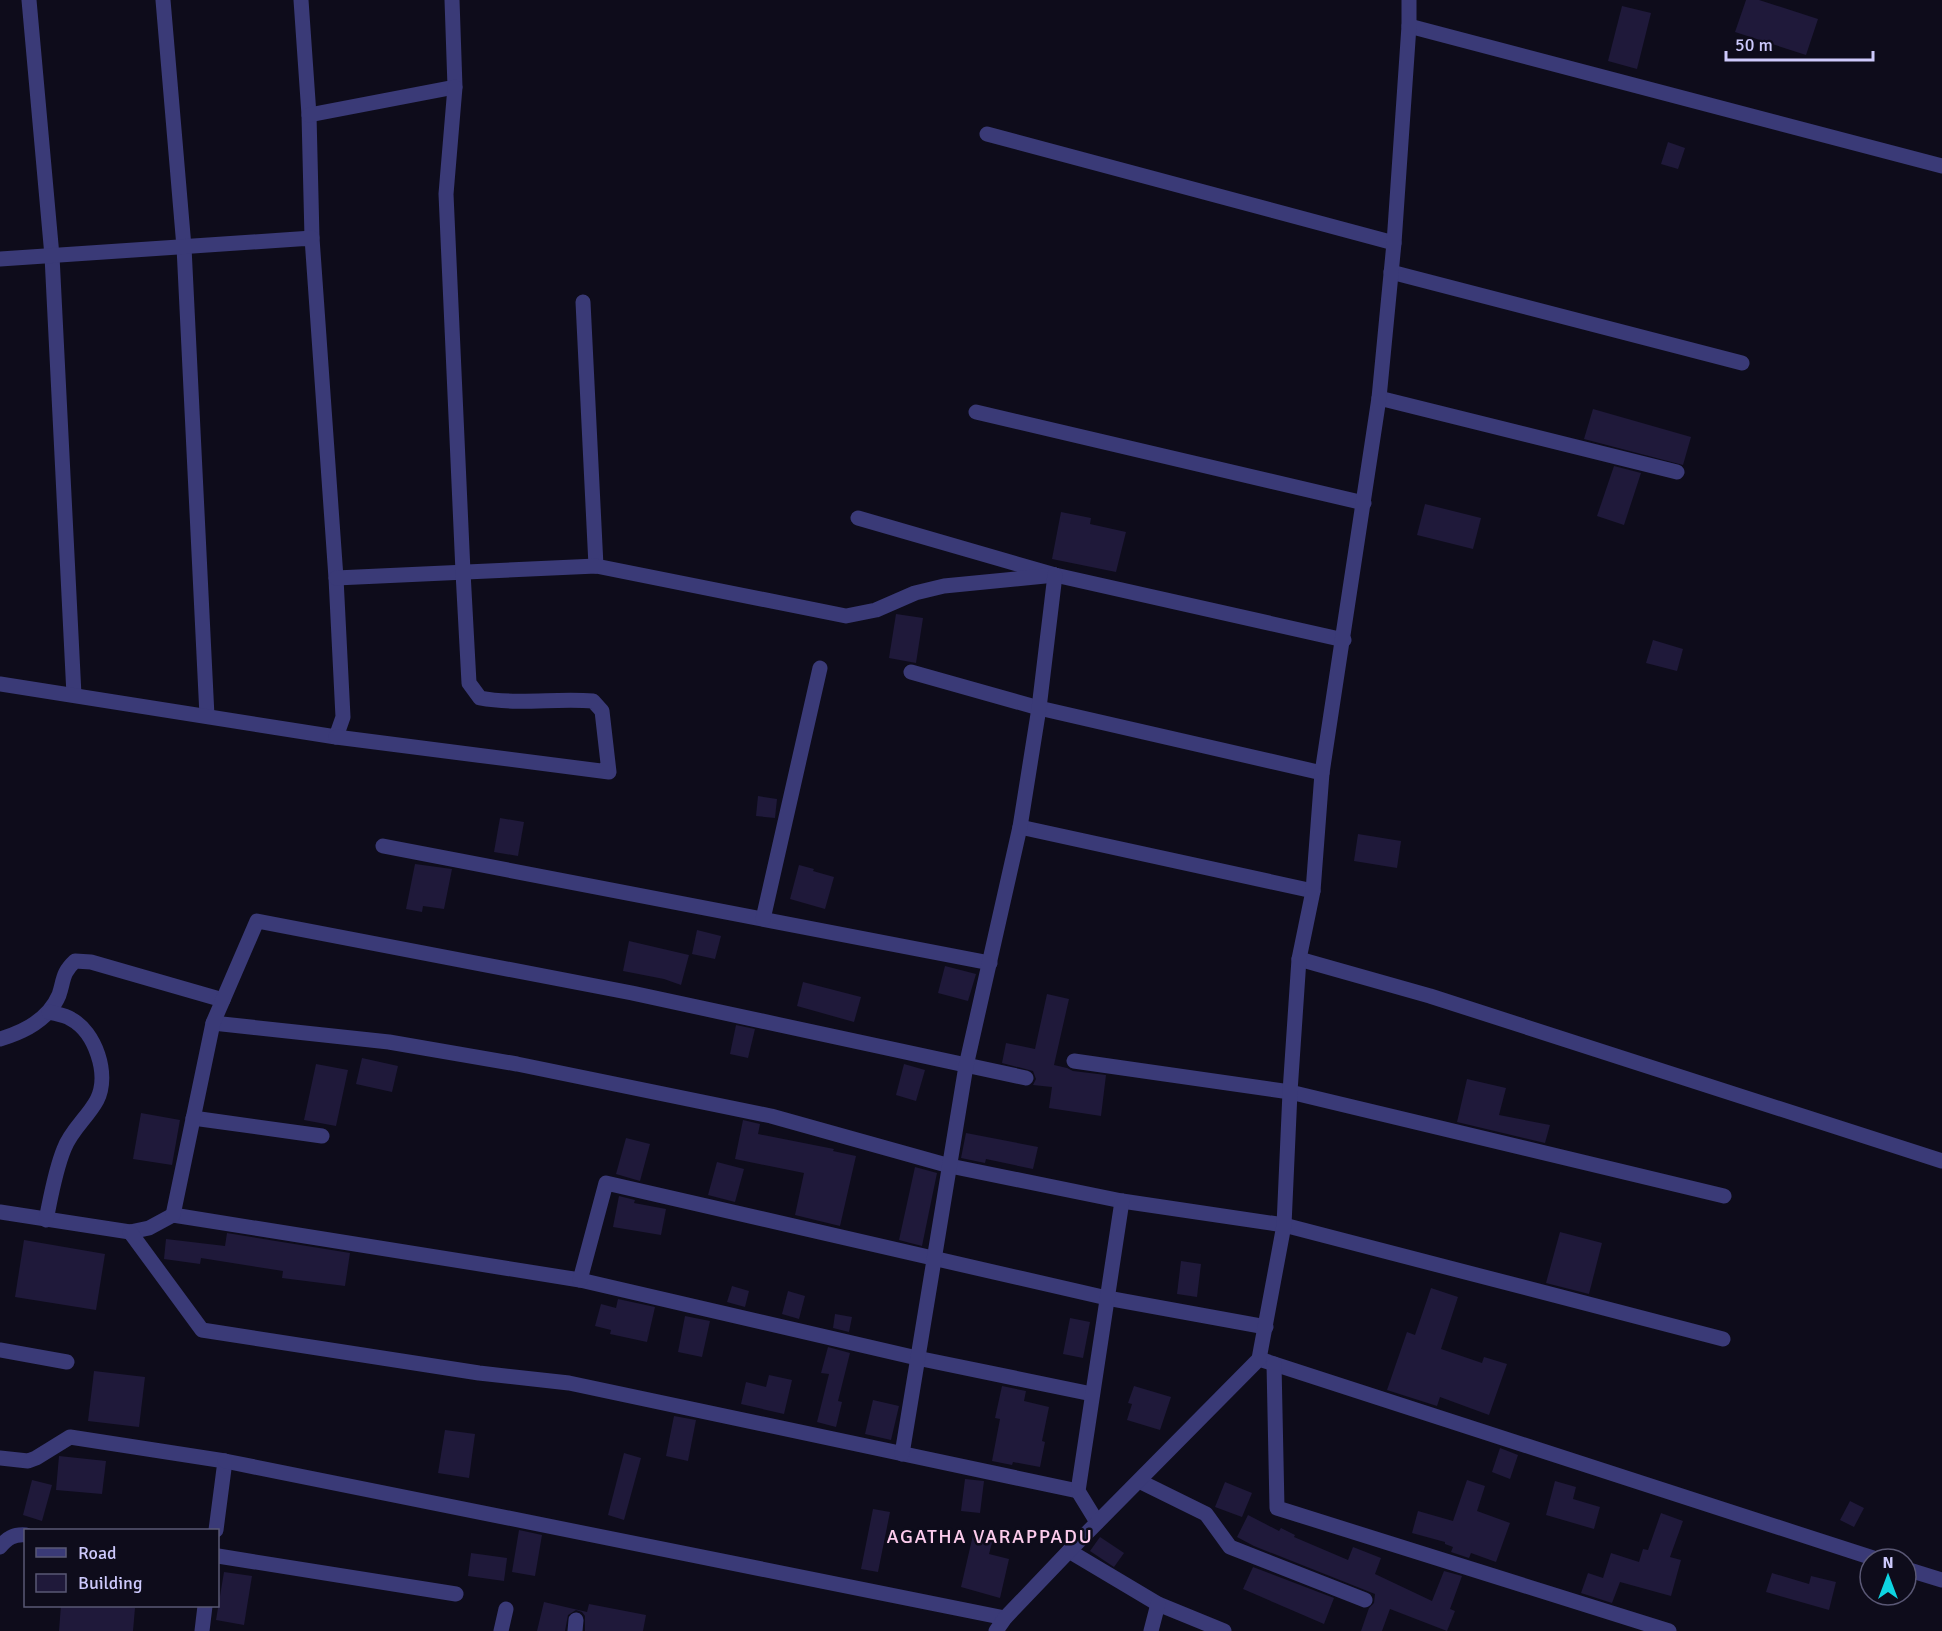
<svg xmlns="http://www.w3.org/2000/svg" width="1942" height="1631" viewBox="0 0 1942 1631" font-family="Signika,sans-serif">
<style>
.building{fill:#1f193a}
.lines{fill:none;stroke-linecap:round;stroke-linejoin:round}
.street{stroke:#3a3a77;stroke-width:15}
.labels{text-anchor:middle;stroke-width:5;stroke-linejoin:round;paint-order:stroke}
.neighbourhood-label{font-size:20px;letter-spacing:1.5px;fill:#fccbec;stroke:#0e0c1b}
</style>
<rect width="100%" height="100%" fill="#0e0c1b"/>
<!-- building -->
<g class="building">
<path d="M 1746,0 L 1759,0 L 1818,19 L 1806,55 L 1735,32 Z"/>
<path d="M 1622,6 L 1651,13 L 1637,69 L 1608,61 Z"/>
<path d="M 1668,142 L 1685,148 L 1678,169 L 1661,164 Z"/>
<path d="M 1593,409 L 1691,437 L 1683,465 L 1584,439 Z"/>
<path d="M 1614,466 L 1641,473 L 1624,525 L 1597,516 Z"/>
<path d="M 1425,504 L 1481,518 L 1473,549 L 1417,535 Z"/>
<path d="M 1061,512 L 1091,518 L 1090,524 L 1126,532 L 1116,572 L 1052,559 Z"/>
<path d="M 896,614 L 923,618 L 916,663 L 889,658 Z"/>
<path d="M 1653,640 L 1683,649 L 1677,671 L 1646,663 Z"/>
<path d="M 758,796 L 777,799 L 775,818 L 756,816 Z"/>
<path d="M 500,818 L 524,822 L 518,856 L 494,852 Z"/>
<path d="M 1358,834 L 1401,841 L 1397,868 L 1354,861 Z"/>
<path d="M 415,864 L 452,869 L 444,909 L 423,906 L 422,912 L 406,909 Z"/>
<path d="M 799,865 L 814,869 L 813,871 L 834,877 L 825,909 L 790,899 Z"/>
<path d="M 697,930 L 721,936 L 715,959 L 692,954 Z"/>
<path d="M 629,941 L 689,955 L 681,985 L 664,979 L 623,971 Z"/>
<path d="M 945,966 L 976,974 L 968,1001 L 938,993 Z"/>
<path d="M 803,982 L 861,997 L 854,1022 L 797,1006 Z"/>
<path d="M 1047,994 L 1069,999 L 1054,1065 L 1067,1068 L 1073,1071 L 1106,1075 L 1101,1116 L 1049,1108 L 1052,1087 L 1033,1085 L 1036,1079 L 1033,1071 L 1002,1063 L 1006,1043 L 1035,1049 Z"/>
<path d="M 736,1025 L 755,1029 L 748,1058 L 730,1054 Z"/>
<path d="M 362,1058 L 398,1066 L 392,1092 L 356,1084 Z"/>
<path d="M 316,1064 L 348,1070 L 336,1126 L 304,1120 Z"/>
<path d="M 904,1064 L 925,1070 L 916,1101 L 896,1095 Z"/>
<path d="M 1467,1079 L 1506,1088 L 1499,1115 L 1550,1125 L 1545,1143 L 1457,1122 Z"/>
<path d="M 141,1113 L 180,1120 L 172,1165 L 133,1159 Z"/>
<path d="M 743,1120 L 760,1124 L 758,1134 L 834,1149 L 833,1151 L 856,1156 L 840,1226 L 795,1215 L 804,1173 L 735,1159 Z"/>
<path d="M 966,1133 L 1038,1147 L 1033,1169 L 986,1159 L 985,1163 L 961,1158 Z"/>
<path d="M 626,1138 L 650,1144 L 640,1181 L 616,1174 Z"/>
<path d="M 717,1162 L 744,1169 L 735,1202 L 708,1195 Z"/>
<path d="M 915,1167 L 937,1173 L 922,1246 L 899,1240 Z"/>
<path d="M 619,1196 L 635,1200 L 634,1203 L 666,1209 L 661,1235 L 613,1227 Z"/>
<path d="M 1560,1232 L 1602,1243 L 1589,1294 L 1546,1283 Z"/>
<path d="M 227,1233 L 350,1253 L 345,1286 L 282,1278 L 283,1271 L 201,1258 L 200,1264 L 164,1259 L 166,1239 L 225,1246 Z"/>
<path d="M 24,1240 L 105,1254 L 96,1310 L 15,1297 Z"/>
<path d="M 1181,1261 L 1201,1264 L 1197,1297 L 1177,1294 Z"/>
<path d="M 732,1286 L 749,1291 L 745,1307 L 727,1302 Z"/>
<path d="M 1431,1288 L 1458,1297 L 1441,1349 L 1482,1363 L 1484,1357 L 1507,1364 L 1489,1415 L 1440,1397 L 1437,1406 L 1387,1390 L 1407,1332 L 1415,1335 Z"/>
<path d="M 788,1291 L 805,1296 L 799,1319 L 782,1314 Z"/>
<path d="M 618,1299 L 655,1307 L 647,1342 L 610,1334 L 611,1330 L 595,1326 L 601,1304 L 616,1308 Z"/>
<path d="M 835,1314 L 852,1317 L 849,1332 L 833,1328 Z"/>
<path d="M 685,1316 L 710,1321 L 702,1357 L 678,1352 Z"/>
<path d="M 1070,1318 L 1090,1322 L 1083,1358 L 1063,1354 Z"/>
<path d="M 828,1347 L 850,1353 L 838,1401 L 842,1402 L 836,1427 L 817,1422 L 829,1374 L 821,1373 Z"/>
<path d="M 94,1371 L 145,1377 L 139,1427 L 88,1421 Z"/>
<path d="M 769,1375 L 792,1380 L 784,1414 L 741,1404 L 746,1382 L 766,1387 Z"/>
<path d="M 1002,1386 L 1026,1391 L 1024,1401 L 1049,1407 L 1042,1441 L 1045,1442 L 1040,1467 L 1013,1462 L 1012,1465 L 992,1461 L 1000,1419 L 995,1418 Z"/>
<path d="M 1134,1386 L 1171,1397 L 1160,1430 L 1127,1420 L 1132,1404 L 1128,1403 Z"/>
<path d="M 873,1400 L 899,1406 L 891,1440 L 865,1434 Z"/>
<path d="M 674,1416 L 696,1420 L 688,1461 L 666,1456 Z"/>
<path d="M 445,1430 L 475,1434 L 469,1478 L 438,1473 Z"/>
<path d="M 1500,1448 L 1518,1455 L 1510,1479 L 1492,1472 Z"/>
<path d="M 624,1453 L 641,1458 L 624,1520 L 608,1515 Z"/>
<path d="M 59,1456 L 106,1461 L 102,1494 L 56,1490 Z"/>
<path d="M 965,1479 L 984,1481 L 980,1513 L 961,1511 Z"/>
<path d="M 32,1480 L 52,1485 L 42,1521 L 23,1515 Z"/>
<path d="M 1467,1480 L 1485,1486 L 1477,1511 L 1510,1523 L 1496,1562 L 1471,1553 L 1469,1558 L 1451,1552 L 1453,1547 L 1445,1544 L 1445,1542 L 1412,1533 L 1418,1511 L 1453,1521 Z"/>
<path d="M 1555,1481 L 1576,1487 L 1573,1499 L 1600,1507 L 1594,1529 L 1546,1515 Z"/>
<path d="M 1225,1482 L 1252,1493 L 1242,1517 L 1215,1507 Z"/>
<path d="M 1850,1501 L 1864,1508 L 1854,1527 L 1840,1520 Z"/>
<path d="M 873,1509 L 890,1512 L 878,1572 L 861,1569 Z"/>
<path d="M 1661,1513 L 1683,1521 L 1670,1557 L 1681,1560 L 1671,1596 L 1620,1582 L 1612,1603 L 1581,1593 L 1588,1573 L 1603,1578 L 1611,1553 L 1639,1562 L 1643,1549 L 1648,1550 Z"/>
<path d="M 1248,1515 L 1279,1531 L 1281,1528 L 1295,1535 L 1294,1537 L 1348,1560 L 1353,1547 L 1381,1558 L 1375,1574 L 1432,1601 L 1444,1571 L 1462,1576 L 1450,1609 L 1455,1611 L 1447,1631 L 1390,1609 L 1382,1631 L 1361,1631 L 1369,1608 L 1374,1603 L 1375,1594 L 1254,1546 L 1237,1537 Z"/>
<path d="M 519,1530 L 542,1535 L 535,1576 L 512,1572 Z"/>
<path d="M 973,1535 L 993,1539 L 989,1554 L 1009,1559 L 1000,1598 L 961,1587 Z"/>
<path d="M 1100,1537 L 1124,1553 L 1114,1567 L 1090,1551 Z"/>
<path d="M 471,1553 L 507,1558 L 504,1581 L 468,1576 Z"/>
<path d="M 1253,1567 L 1334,1598 L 1324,1624 L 1243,1589 Z"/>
<path d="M 224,1572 L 252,1576 L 244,1625 L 216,1620 Z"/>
<path d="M 1772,1573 L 1809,1584 L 1811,1576 L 1836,1582 L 1829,1610 L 1766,1592 Z"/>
<path d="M 544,1602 L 587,1612 L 589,1604 L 646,1615 L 643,1631 L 585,1631 L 585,1616 L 582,1612 L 576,1610 L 568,1615 L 565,1631 L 537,1631 Z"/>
<path d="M 61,1605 L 111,1605 L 135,1608 L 133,1631 L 59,1631 Z"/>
</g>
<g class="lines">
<!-- street -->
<g class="street">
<path d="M 29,0 L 52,256 L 74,695"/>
<path d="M 163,0 L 184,247 L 207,716"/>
<path d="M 301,0 L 309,115 L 312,238"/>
<path d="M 1409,26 L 1942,166"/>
<path d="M 309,115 L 455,87 L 452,0"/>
<path d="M 987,134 L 1394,243"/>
<path d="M 0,259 L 312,238 L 336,578 L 343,717 L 336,737 L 0,684"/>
<path d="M 1391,272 L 1742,363"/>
<path d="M 583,302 L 596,566"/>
<path d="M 1379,398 L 1677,472"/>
<path d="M 976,412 L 1364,503"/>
<path d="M 858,518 L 1055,575 L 1344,640"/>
<path d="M 336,578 L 596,566 L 846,616 L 876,610 L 915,593 L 944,586 L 1055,575"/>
<path d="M 911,672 L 1039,708 L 1322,773"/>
<path d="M 336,737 L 609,772 L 602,711 L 593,701 C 556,698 517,705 480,698 L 469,683 L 463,572 L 446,194 L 455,87"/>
<path d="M 1020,827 L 1313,891"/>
<path d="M 383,846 L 990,963"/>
<path d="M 763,919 L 820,668"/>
<path d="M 1299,959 L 1430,996 L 1942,1161"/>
<path d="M 213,1023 L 389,1042 L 517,1064 L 771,1116 L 950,1166 L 1122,1201 L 1284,1225 L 1723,1339"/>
<path d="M 0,1039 C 24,1032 49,1019 59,995 C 64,980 62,973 75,961 L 91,962 L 223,1000"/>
<path d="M 1074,1061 L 1290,1092 L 1724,1196"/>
<path d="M 193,1118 L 322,1136"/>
<path d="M 0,1212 L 130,1232 L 149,1228 L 173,1215 L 580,1280 L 917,1358 L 1092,1394"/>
<path d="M 173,1215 L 213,1023 L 257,921 L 632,993 L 1026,1078"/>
<path d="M 46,1220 C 51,1196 55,1171 64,1149 C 71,1130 88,1117 97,1100 C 110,1074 95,1032 71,1019 C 65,1015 56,1014 49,1012"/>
<path d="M 130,1232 L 202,1330 L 479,1373 L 569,1383 L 1078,1491"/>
<path d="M 580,1280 L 606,1183 L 1107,1298 L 1266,1327"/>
<path d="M 0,1350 L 67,1362"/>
<path d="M 1259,1359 L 1876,1559"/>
<path d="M 1274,1364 L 1277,1508 L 1669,1631"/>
<path d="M 902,1454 L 966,1066 L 1020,827 L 1039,708 L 1055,575"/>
<path d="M 0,1458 L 28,1461 L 36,1458 L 70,1437 L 225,1461 L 216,1530"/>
<path d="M 225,1461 L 1005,1618"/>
<path d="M 1139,1481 L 1206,1514 L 1230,1547 L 1365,1600"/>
<path d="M 1097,1522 L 1078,1491 L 1122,1201"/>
<path d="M 0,1547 C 7,1538 14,1534 26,1535"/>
<path d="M 1069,1551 L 1158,1604 L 1224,1631"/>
<path d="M 218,1556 L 456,1594"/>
<path d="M 1906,1569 L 1942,1580"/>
<path d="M 202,1631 L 205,1606"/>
<path d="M 501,1631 L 506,1609"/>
<path d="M 575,1631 L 576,1620"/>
<path d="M 996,1631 L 1005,1618 L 1069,1551 L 1259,1359 L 1284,1225 L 1290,1092 L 1299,959 L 1313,891 L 1322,773 L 1379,398 L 1394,243 L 1409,26 L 1409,0"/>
<path d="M 1151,1631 L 1158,1604"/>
</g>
</g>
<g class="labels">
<!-- neighbourhood labels -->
<g class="neighbourhood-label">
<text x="990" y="1543">AGATHA VARAPPADU</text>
</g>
</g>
<!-- legend -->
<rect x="24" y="1529" width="195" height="78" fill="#0e0c1b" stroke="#5a5875" stroke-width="1.5"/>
<rect x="36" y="1548" width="30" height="9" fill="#3a3a77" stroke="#5a5875" stroke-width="1.5"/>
<text x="78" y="1559" font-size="18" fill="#cdc9fc">Road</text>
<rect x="36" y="1574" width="30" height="18" fill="#1f193a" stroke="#5a5875" stroke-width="1.5"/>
<text x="78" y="1589" font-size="18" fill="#cdc9fc">Building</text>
<!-- north arrow -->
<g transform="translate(1888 1577)"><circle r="28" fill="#0e0c1b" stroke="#5a5875" stroke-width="1.5"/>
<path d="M0-4.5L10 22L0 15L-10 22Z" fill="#0ed5e2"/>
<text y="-9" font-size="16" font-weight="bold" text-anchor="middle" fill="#cdc9fc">N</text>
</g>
<!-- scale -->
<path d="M1726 51v9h147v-9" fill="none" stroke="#cdc9fc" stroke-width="3"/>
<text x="1735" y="51" font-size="18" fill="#cdc9fc" stroke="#0e0c1b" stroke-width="4.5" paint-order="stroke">50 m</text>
</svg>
